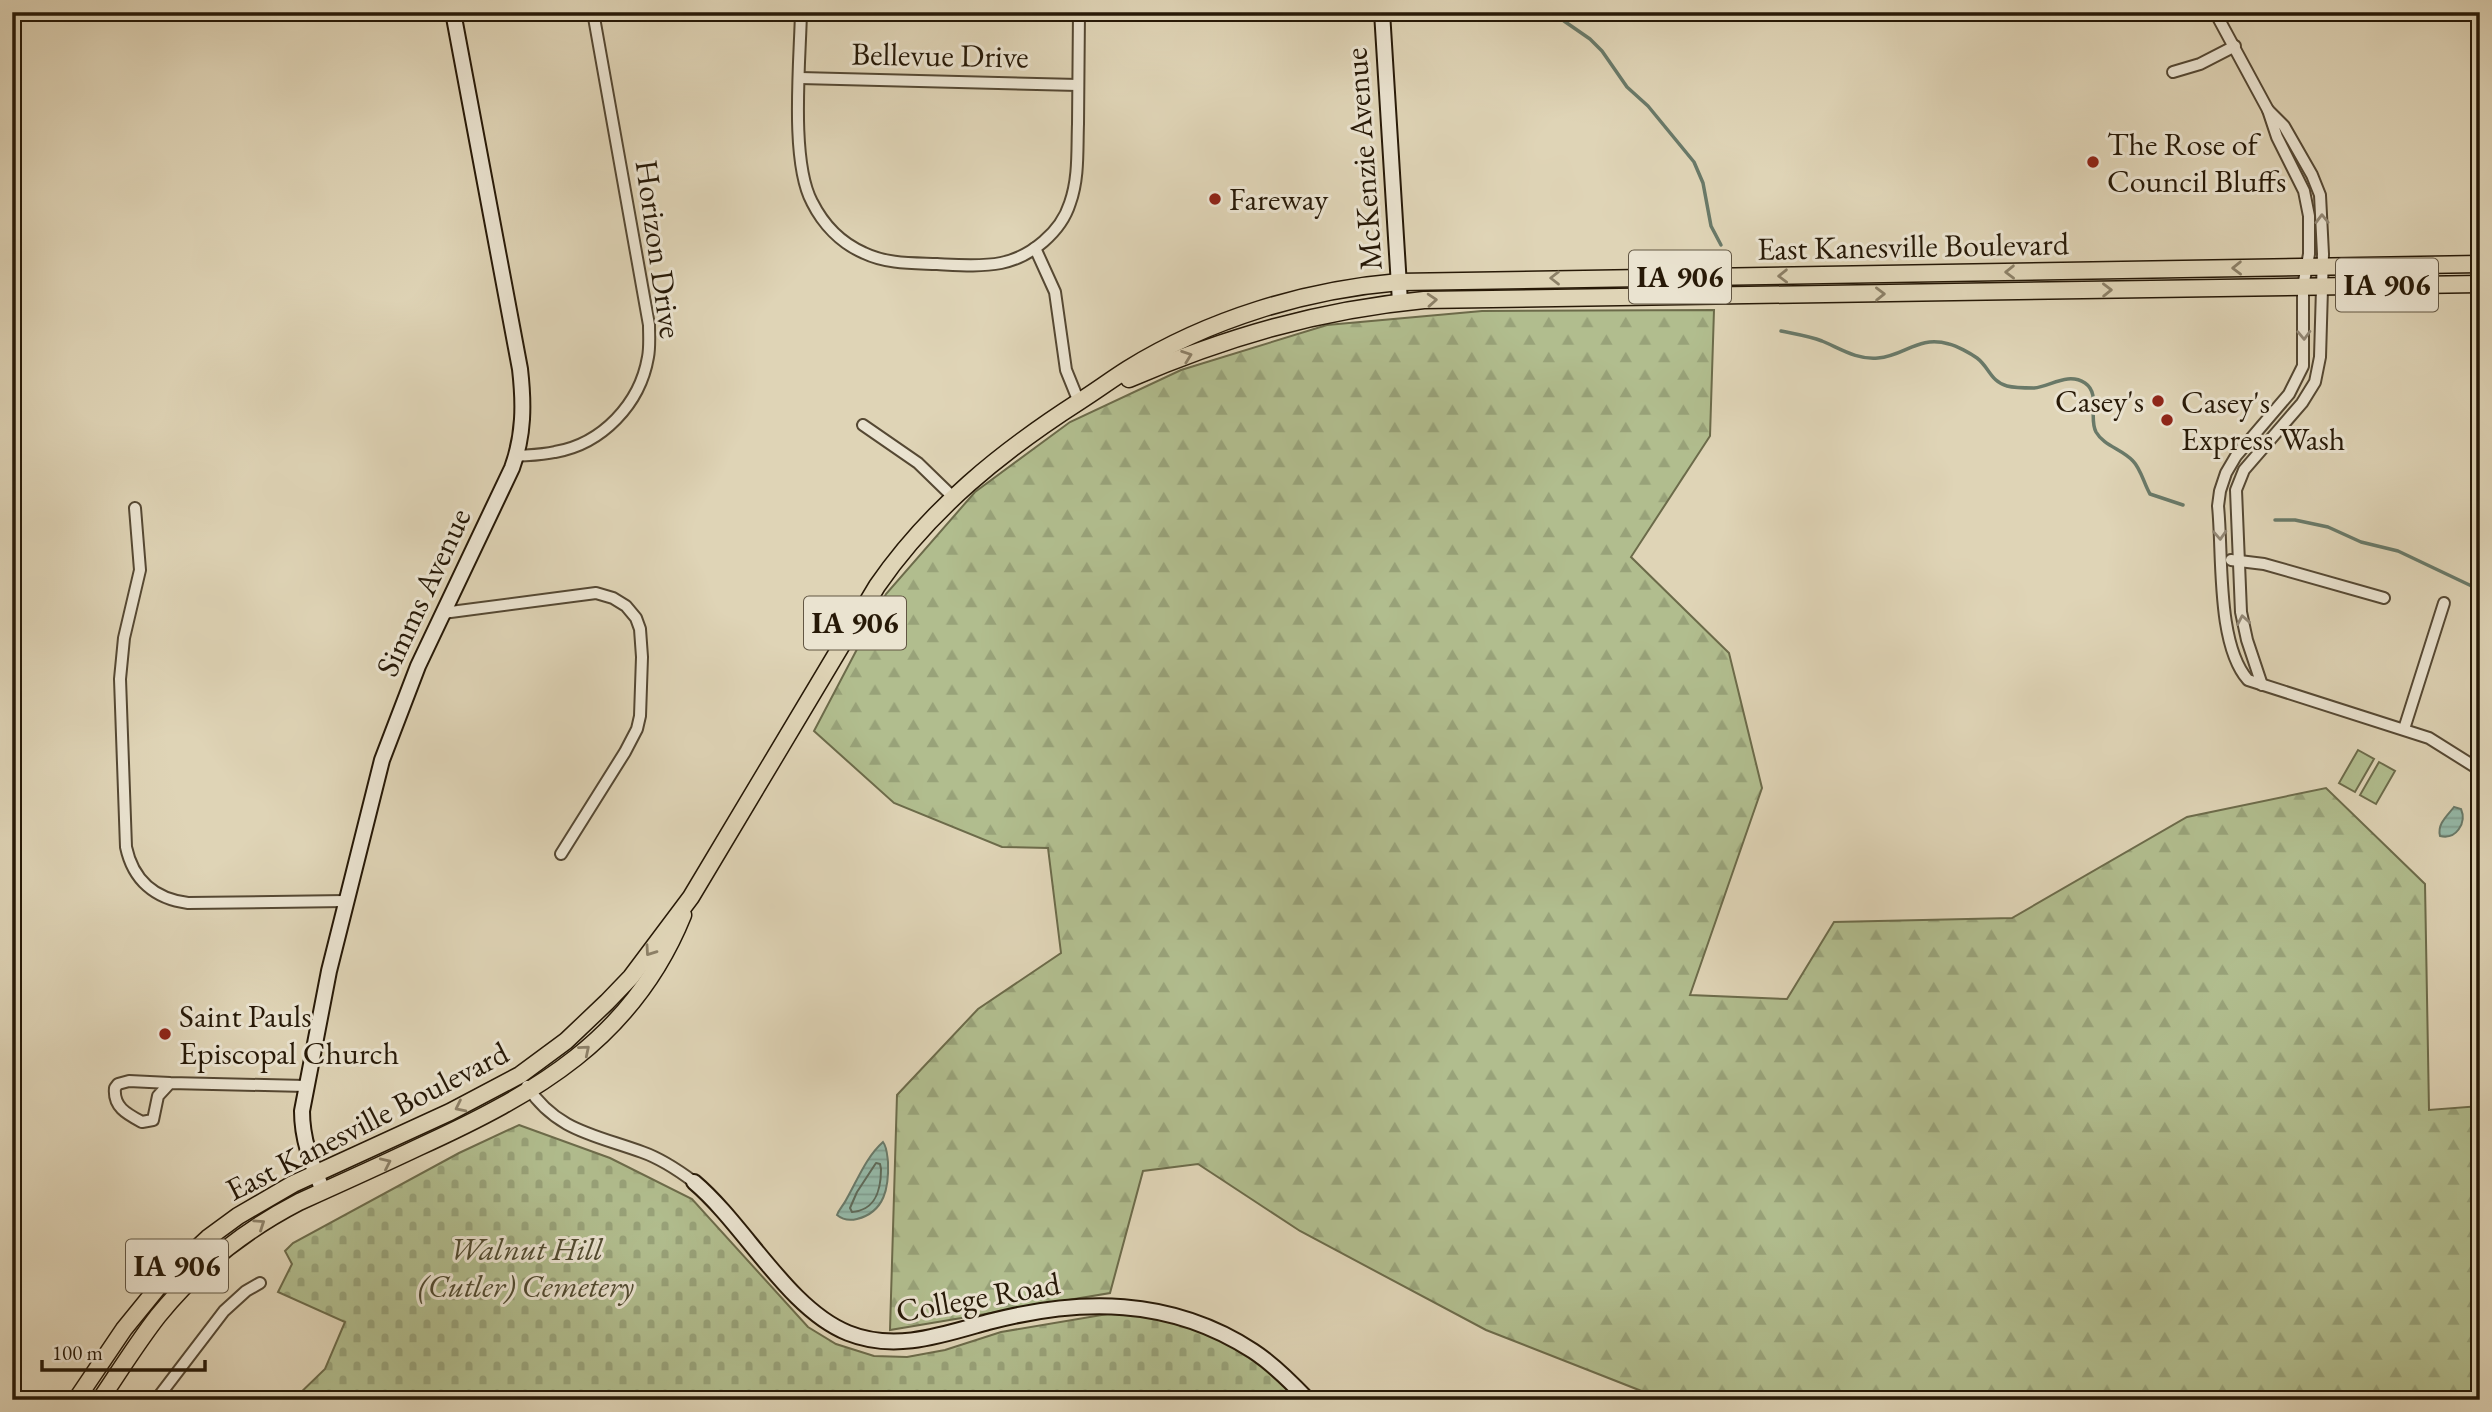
<svg xmlns="http://www.w3.org/2000/svg" width="2492" height="1412" viewBox="0 0 2492 1412" font-family="'EB Garamond',serif">
<style>
.forest{fill:url(#forest-firs);stroke:#6c6b4a;stroke-width:2}
.cemetery{fill:url(#cemetery-stones);stroke:#6c6b4a;stroke-width:2}
.pitch{fill:#b1bd8e;stroke:#6c6b4a;stroke-width:2}
.water{fill:url(#water-rules);stroke:#697968;stroke-width:2}
.lines{fill:none;stroke-linecap:round;stroke-linejoin:round}
.shore{stroke:#5e6958;stroke-width:2}
.stream{stroke:#697968;stroke-width:3.5}
.street-casing{stroke:#554833;stroke-width:14}
.secondary-casing{stroke:#271907;stroke-width:18}
.primary-casing{stroke:#271907;stroke-width:19}
.street{stroke:#eae3d0;stroke-width:10}
.secondary{stroke:#eae3d0;stroke-width:14}
.primary{stroke:#dfd4b6;stroke-width:16}
.oneway{stroke:#928876}
.oneway2{stroke:#8c8067}
.poi-dot{fill:#8f2418;stroke:#eae3d0;stroke-width:2.5}
.labels{text-anchor:middle;stroke-width:6;stroke-linejoin:round;paint-order:stroke}
.shield{fill:#eae3d0;stroke:#625643;stroke-width:2}
.shield-label{font-size:30px;font-weight:bold;fill:#271907}
.street-label{font-size:32px;fill:#271907;stroke:#eae3d0}
.poi-label{font-size:32px;fill:#271907;stroke:#eae3d0;text-anchor:start}
.park-label{font-size:32px;font-style:italic;fill:#504a30;stroke:#eae3d0}
</style>
<defs>
<pattern id="forest-firs" width="22" height="20" patternUnits="userSpaceOnUse" patternTransform="scale(1.75)"><rect width="22" height="20" fill="#b1bd8e"/><path d="M5 1l3.5 6h-7zM16 11l3.5 6h-7z" fill="#98a279"/></pattern>
<pattern id="cemetery-stones" width="16" height="16" patternUnits="userSpaceOnUse" patternTransform="scale(1.75)"><rect width="16" height="16" fill="#b1bd8e"/><path d="M2 7V4a2 2 0 0 1 4 0v3zM10 15v-3a2 2 0 0 1 4 0v3z" fill="#98a279"/></pattern>
<pattern id="water-rules" width="6" height="5" patternUnits="userSpaceOnUse" patternTransform="scale(1.75)"><rect width="6" height="5" fill="#95b9a8"/><path d="M0 2.5h6" fill="none" stroke="#809e8f"/></pattern>
</defs>
<rect width="100%" height="100%" fill="#dfd4b6"/>
<filter id="stains"><feTurbulence type="fractalNoise" baseFrequency=".00286" numOctaves="4"/><feColorMatrix values="0 0 0 0 .2 0 0 0 0 .09 0 0 0 0 .02 0 0 0 .5 -.17"/></filter>
<radialGradient id="worn" r=".72"><stop offset=".6" stop-color="#630" stop-opacity="0"/><stop offset="1" stop-color="#630" stop-opacity=".3"/></radialGradient>
<!-- forest -->
<path class="forest" d="M 1714,310 L 1710,436 L 1631,557 L 1729,653 L 1762,788 L 1690,995 L 1787,999 L 1834,922 L 2012,918 L 2187,817 L 2326,788 L 2425,884 L 2429,1110 L 2480,1106 L 2480,1400 L 1654,1400 L 1644,1392 L 1486,1330 L 1300,1231 L 1198,1164 L 1143,1171 L 1110,1293 L 890,1330 L 897,1095 L 978,1009 L 1061,953 L 1048,848 L 1002,847 L 894,803 L 814,731 L 886,594 L 975,492 L 1070,422 L 1181,370 L 1327,325 L 1482,311 Z"/>
<!-- cemetery -->
<path class="cemetery" d="M 519,1125 L 610,1158 L 692,1199 L 808,1327 L 836,1344 L 874,1356 L 907,1357 L 945,1350 L 1001,1332 L 1143,1308 L 1254,1352 L 1307,1400 L 293,1400 L 325,1369 L 345,1322 L 278,1292 L 292,1264 L 285,1251 L 293,1243 L 459,1153 Z"/>
<!-- pitch -->
<g class="pitch">
<path d="M 2358,750 L 2374,759 L 2355,792 L 2339,783 Z"/>
<path d="M 2379,762 L 2395,771 L 2376,804 L 2360,795 Z"/>
</g>
<!-- water -->
<g class="water">
<path d="M 2454,807 L 2461,809 C 2467,823 2456,840 2440,836 C 2437,824 2447,816 2454,807 Z"/>
<path d="M 883,1142 C 887,1147 887,1154 888,1162 C 889,1187 885,1212 857,1219 C 849,1221 843,1220 837,1215 C 839,1209 843,1206 846,1200 C 857,1181 866,1157 883,1142 Z"/>
</g>
<g class="lines">
<!-- shore -->
<path class="shore" d="M 876,1163 L 880,1164 L 881,1169 C 881,1190 876,1210 852,1212 L 850,1208 L 857,1192 Z"/>
<!-- stream -->
<g class="stream">
<path d="M 1558,12 L 1564,21 L 1590,39 L 1602,51 L 1627,87 L 1648,106 L 1694,162 L 1703,183 L 1711,226 L 1721,245"/>
<path d="M 1781,331 C 1795,334 1809,336 1822,341 C 1841,349 1857,360 1878,358 C 1905,356 1918,335 1949,344 C 1957,346 1970,353 1977,358 C 1989,367 1991,382 2007,386 C 2015,388 2026,388 2034,388 C 2051,386 2068,372 2085,383 C 2101,394 2088,417 2096,432 C 2104,446 2122,449 2133,461 C 2141,469 2144,484 2150,494 L 2183,505"/>
<path d="M 2275,520 L 2295,520 L 2328,527 L 2361,542 L 2398,551 L 2480,590"/>
</g>
<defs>
<g id="street">
<path d="M 801,12 C 800,61 790,161 812,202 C 823,224 841,243 864,253 C 887,264 912,263 937,264 C 957,265 981,267 1001,263 C 1031,257 1061,232 1070,203 C 1079,178 1077,150 1078,124 C 1078,87 1079,49 1079,12"/>
<path d="M 2215,12 L 2268,110 L 2277,137 L 2304,191 L 2309,216 L 2309,254 L 2303,287 L 2303,366 L 2289,394 L 2236,456 L 2226,473 L 2220,491 L 2218,506 C 2223,553 2216,644 2248,680 L 2429,738 L 2480,770"/>
<path d="M 2173,72 L 2200,64 L 2235,46"/>
<path d="M 800,78 L 1078,85"/>
<path d="M 1035,248 L 1055,292 L 1066,370 L 1079,402"/>
<path d="M 863,425 L 918,463 L 953,497"/>
<path d="M 516,456 C 529,455 542,455 555,452 C 602,444 640,404 648,357 C 650,347 649,335 649,325 L 593,12"/>
<path d="M 135,508 L 140,570 L 124,638 L 120,679 L 126,847 C 133,880 155,899 188,903 L 346,901"/>
<path d="M 12,519 L 12,558"/>
<path d="M 2231,560 L 2264,564 L 2384,598"/>
<path d="M 443,613 L 596,593 L 613,598 L 626,606 L 636,618 L 640,629 L 642,657 L 640,716 L 637,729 L 625,752 L 561,854"/>
<path d="M 2262,685 L 2247,640 L 2241,612 L 2236,490 L 2244,470 L 2302,403 L 2315,382 L 2320,357 L 2323,254 L 2320,195 L 2312,175 L 2284,126 L 2268,110"/>
<path d="M 2404,729 L 2444,603"/>
<path d="M 170,1083 L 129,1081 L 118,1084 L 115,1088 C 113,1107 127,1114 142,1122 L 153,1120 L 158,1096 L 170,1083 L 306,1086"/>
<path d="M 527,1086 C 556,1131 596,1135 642,1152 C 662,1159 678,1170 694,1182"/>
<path d="M 156,1400 L 224,1311 L 246,1291 L 260,1283"/>
</g>
<g id="secondary">
<path d="M 1382,12 L 1400,302"/>
<path d="M 694,1182 C 745,1225 788,1309 848,1333 C 895,1352 942,1335 988,1322 C 1080,1298 1170,1297 1253,1351 C 1273,1364 1291,1382 1308,1400"/>
<path d="M 323,1191 C 312,1164 302,1141 302,1111 L 329,971 L 382,760 L 418,666 L 512,468 C 524,435 524,404 520,369 L 453,12"/>
</g>
<g id="primary">
<path d="M 1129,379 C 1226,337 1319,310 1424,300 L 2480,284"/>
<path d="M 76,1400 L 124,1329 L 168,1275 L 208,1238 L 238,1216 L 293,1184 L 450,1112 L 520,1075 L 566,1041 L 607,1002 L 631,977 L 691,897 L 877,586 C 930,509 1002,451 1080,401 C 1096,391 1112,379 1128,369 C 1209,319 1305,290 1399,282 L 2480,264"/>
<path d="M 100,1400 C 119,1372 137,1343 158,1316 C 196,1269 245,1230 299,1202 C 339,1184 379,1166 419,1147 C 535,1094 633,1039 683,915"/>
</g>
</defs>
<!-- street casing -->
<use href="#street" class="street-casing"/>
<!-- secondary casing -->
<use href="#secondary" class="secondary-casing"/>
<!-- primary casing -->
<use href="#primary" class="primary-casing"/>
<!-- street -->
<use href="#street" class="street"/>
<!-- secondary -->
<use href="#secondary" class="secondary"/>
<!-- primary -->
<use href="#primary" class="primary"/>
</g>
<!-- one-way arrows -->
<defs><path id="oneway-chevron" d="M-2-3.5L2.5 0L-2 3.5" fill="none" stroke-width="1.6" stroke-linecap="round" stroke-linejoin="round" transform="scale(1.75)"/></defs>
<g class="oneway">
<use href="#oneway-chevron" transform="translate(2322 219) rotate(-91)"/>
<use href="#oneway-chevron" transform="translate(2304 335) rotate(88)"/>
<use href="#oneway-chevron" transform="translate(2220 535) rotate(87)"/>
<use href="#oneway-chevron" transform="translate(2243 620) rotate(-100)"/>
</g>
<g class="oneway2">
<use href="#oneway-chevron" transform="translate(2237 268) rotate(179)"/>
<use href="#oneway-chevron" transform="translate(2010 272) rotate(179)"/>
<use href="#oneway-chevron" transform="translate(1783 276) rotate(179)"/>
<use href="#oneway-chevron" transform="translate(1555 278) rotate(180)"/>
<use href="#oneway-chevron" transform="translate(2107 290) rotate(-1)"/>
<use href="#oneway-chevron" transform="translate(1880 294) rotate(-1)"/>
<use href="#oneway-chevron" transform="translate(1432 300) rotate(-4)"/>
<use href="#oneway-chevron" transform="translate(1187 356) rotate(-20)"/>
<use href="#oneway-chevron" transform="translate(650 951) rotate(125)"/>
<use href="#oneway-chevron" transform="translate(585 1050) rotate(-40)"/>
<use href="#oneway-chevron" transform="translate(460 1107) rotate(154)"/>
<use href="#oneway-chevron" transform="translate(386 1163) rotate(-25)"/>
<use href="#oneway-chevron" transform="translate(260 1224) rotate(-34)"/>
</g>
<!-- markers -->
<g class="poi-dot">
<circle cx="2093" cy="162" r="7"/>
<circle cx="1215" cy="199" r="7"/>
<circle cx="2158" cy="401" r="7"/>
<circle cx="2167" cy="420" r="7"/>
<circle cx="165" cy="1034" r="7"/>
</g>
<g class="labels">
<!-- shield labels -->
<g class="shield">
<rect x="1629" y="250.5" width="102" height="53" rx="5"/>
<rect x="2336" y="258.5" width="102" height="53" rx="5"/>
<rect x="804" y="596.5" width="102" height="53" rx="5"/>
<rect x="126" y="1239.5" width="102" height="53" rx="5"/>
</g>
<g class="shield-label">
<text x="1680" y="287">IA 906</text>
<text x="2387" y="295">IA 906</text>
<text x="855" y="633">IA 906</text>
<text x="177" y="1276">IA 906</text>
</g>
<!-- street labels -->
<g class="street-label">
<text transform="translate(940 55) rotate(1)" y="11">Bellevue Drive</text>
<text transform="translate(1363 159) rotate(-94)" y="11">McKenzie Avenue</text>
<text transform="translate(1913 246) rotate(-1)" y="11">East Kanesville Boulevard</text>
<text transform="translate(659 249) rotate(82)" y="11">Horizon Drive</text>
<text transform="translate(423 592) rotate(-65)" y="11">Simms Avenue</text>
<text transform="translate(367 1121) rotate(-27)" y="11">East Kanesville Boulevard</text>
<text transform="translate(978 1297) rotate(-10)" y="11">College Road</text>
</g>
<!-- poi labels -->
<g class="poi-label">
<text x="2107" y="155">The Rose of<tspan x="2107" dy="37">Council Bluffs</tspan></text>
<text x="1229" y="210">Fareway</text>
<text x="2144" y="412" text-anchor="end">Casey's</text>
<text x="2181" y="413">Casey's<tspan x="2181" dy="37">Express Wash</tspan></text>
<text x="179" y="1027">Saint Pauls<tspan x="179" dy="37">Episcopal Church</tspan></text>
</g>
<!-- park labels -->
<g class="park-label">
<text x="526" y="1260">Walnut Hill<tspan x="526" dy="37">(Cutler) Cemetery</tspan></text>
</g>
</g>
<!-- margin -->
<rect width="2492" height="1412" fill="none" stroke="#dfd4b6" stroke-width="42"/>
<rect x="14" y="14" width="2464" height="1384" fill="none" stroke="#271907" stroke-width="3.5"/>
<rect x="21" y="21" width="2450" height="1370" fill="none" stroke="#271907" stroke-width="2"/>
<!-- scale -->
<path d="M42 1360v10h163v-10" fill="none" stroke="#271907" stroke-width="3.5"/>
<text x="52" y="1360" font-size="21" fill="#271907" stroke="#eae3d0" stroke-width="5" paint-order="stroke">100 m</text>
<rect width="100%" height="100%" filter="url(#stains)"/>
<rect width="100%" height="100%" fill="url(#worn)"/>
</svg>
